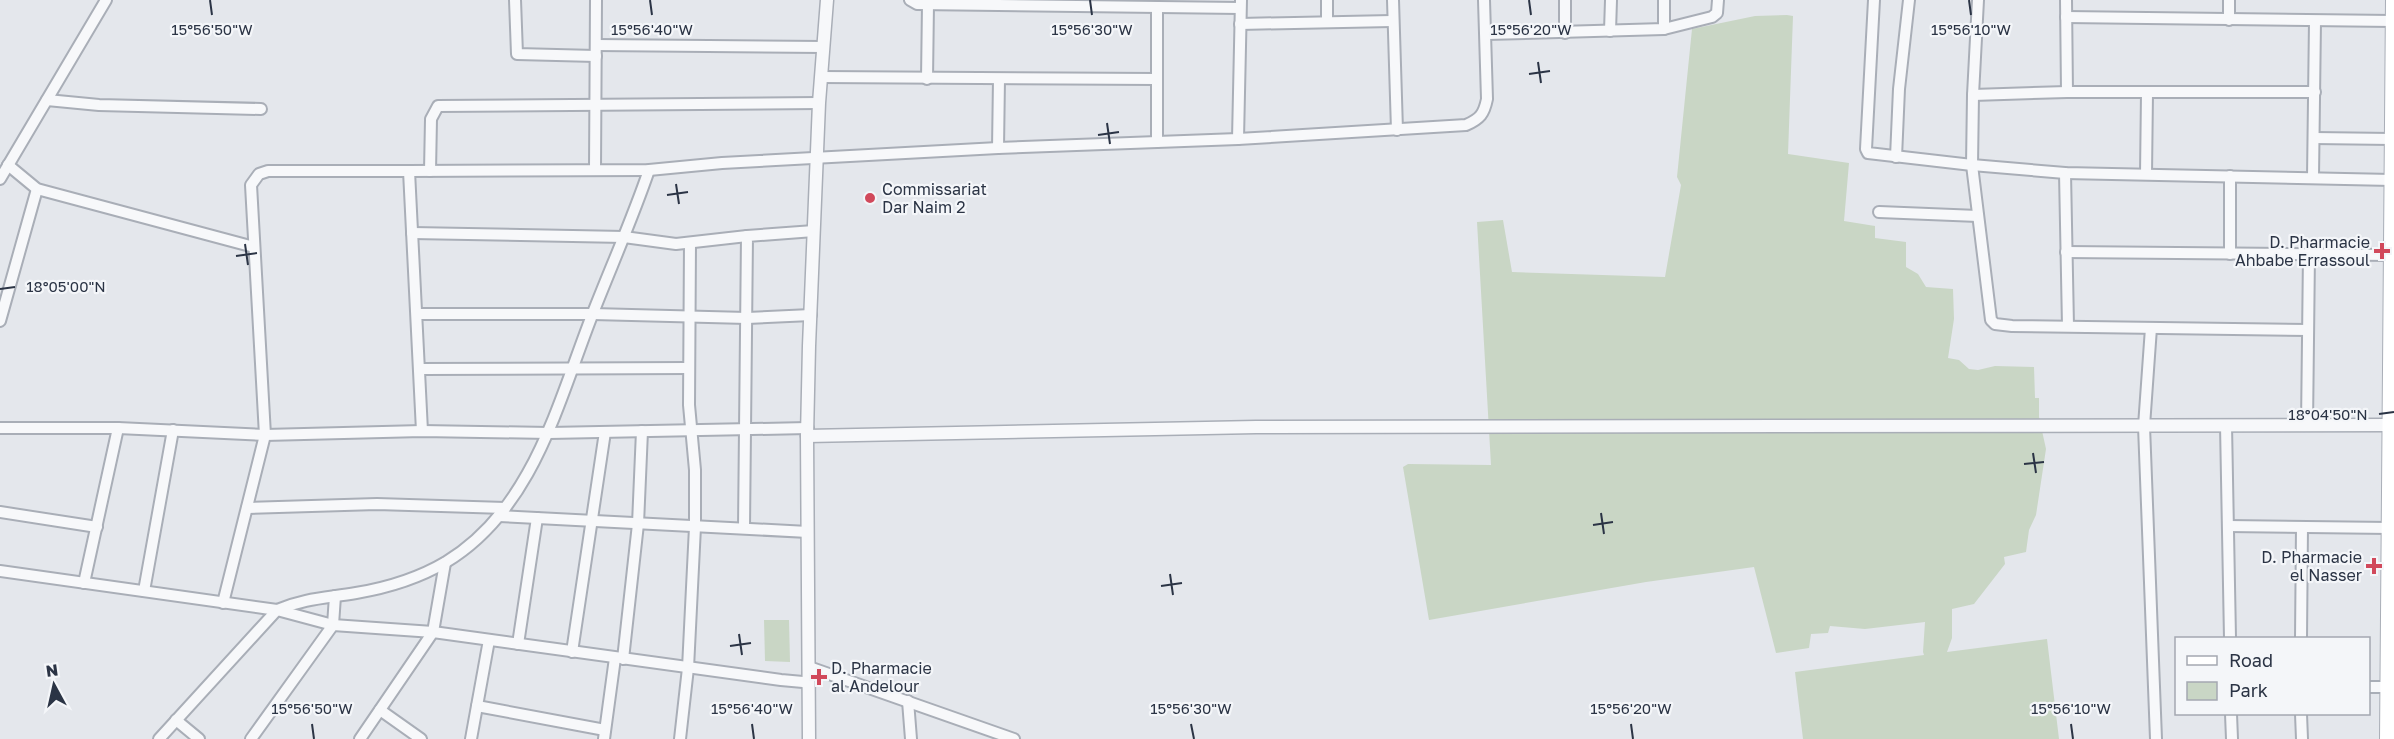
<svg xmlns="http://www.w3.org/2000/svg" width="2394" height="739" viewBox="0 0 2394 739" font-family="'Golos Text',sans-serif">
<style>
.green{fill:#c9d6c5}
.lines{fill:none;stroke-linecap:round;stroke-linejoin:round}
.minor-casing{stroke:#a9aeb7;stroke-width:14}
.tertiary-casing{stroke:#a9aeb7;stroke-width:15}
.secondary-casing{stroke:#a9aeb7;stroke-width:16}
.minor{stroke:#f7f8fa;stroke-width:10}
.tertiary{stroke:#f7f8fa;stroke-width:12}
.secondary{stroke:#fff;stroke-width:14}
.ticks{fill:none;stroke:#2b3445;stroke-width:2}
.poi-dot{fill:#d1495b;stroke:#f4f6f9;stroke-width:2}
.labels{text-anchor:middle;stroke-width:4.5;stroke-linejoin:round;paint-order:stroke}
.poi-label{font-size:16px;fill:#2b3445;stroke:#f4f6f9;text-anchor:start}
.ticks-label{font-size:15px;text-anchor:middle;fill:#2b3445;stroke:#f4f6f9;stroke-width:4.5;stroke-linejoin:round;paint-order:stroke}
</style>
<rect width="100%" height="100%" fill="#e4e7ec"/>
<!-- green -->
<g class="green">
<path d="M 1787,15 L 1793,16 L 1788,154 L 1849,163 L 1844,221 L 1875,226 L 1875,238 L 1906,242 L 1906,267 L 1918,274 L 1926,287 L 1953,289 L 1954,319 L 1948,358 L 1959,360 L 1969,369 L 1978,370 L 1995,366 L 2034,367 L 2035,398 L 2039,398 L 2039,417 L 2046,449 L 2036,515 L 2029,530 L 2026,552 L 2004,557 L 2005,564 L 1974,604 L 1952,609 L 1952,638 L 1947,652 L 2047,639 L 2059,739 L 1803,739 L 1795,672 L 1924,655 L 1923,652 L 1925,622 L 1865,629 L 1830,626 L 1828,633 L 1811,634 L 1809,648 L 1776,653 L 1754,567 L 1646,582 L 1429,620 L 1403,467 L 1408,464 L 1491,465 L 1477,222 L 1503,220 L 1512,272 L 1665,277 L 1681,185 L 1677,177 L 1692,29 L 1755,16 Z"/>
<path d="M 764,620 L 789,620 L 790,662 L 765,661 Z"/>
</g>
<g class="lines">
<defs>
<g id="minor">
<path d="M 515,0 L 517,54 L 596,56"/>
<path d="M 910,0 L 917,4 L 1240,8"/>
<path d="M 1393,0 L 1397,130"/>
<path d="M 1565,0 L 1565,33"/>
<path d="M 1664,0 L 1664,29"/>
<path d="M 1874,0 L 1866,149 L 1868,153 L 1972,165 L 2065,173 L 2392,180"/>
<path d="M 1978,0 L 1973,95 L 1972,165 L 1991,320 L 1995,324 L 2012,326 L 2308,330"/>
<path d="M 2066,0 L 2067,92"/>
<path d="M 2066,17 L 2393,21"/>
<path d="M 2229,20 L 2229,0"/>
<path d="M 1327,22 L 1327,0"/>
<path d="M 1240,24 L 1392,21"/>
<path d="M 1610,31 L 1611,0"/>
<path d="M 1486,34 L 1664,29 L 1712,17 L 1717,13 L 1718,0"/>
<path d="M 596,45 L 823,47"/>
<path d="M 821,77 L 1157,79"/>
<path d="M 927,79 L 928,4"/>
<path d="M 1973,95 L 2067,92 L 2315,92"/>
<path d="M 47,100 L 99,105 L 261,109"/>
<path d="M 2314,138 L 2392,139"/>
<path d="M 1238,139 L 1241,0"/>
<path d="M 1157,142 L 1157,7"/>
<path d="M 998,148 L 999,79"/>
<path d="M 1896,157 L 1899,89 L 1909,0"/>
<path d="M 8,165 L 37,189 L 254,247"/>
<path d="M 595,169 L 596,0"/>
<path d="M 409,171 L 649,170 L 722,163 L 998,148 L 1238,139 L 1466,125 C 1480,119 1484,114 1487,99 L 1484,0"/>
<path d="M 430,171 L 431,119 L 438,106 L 819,103"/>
<path d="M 2065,173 L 2068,326"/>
<path d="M 2146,174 L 2147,93"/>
<path d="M 2230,176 L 2230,254"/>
<path d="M 2313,177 L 2315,21"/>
<path d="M 0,179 L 106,0"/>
<path d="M 1879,212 L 1978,216"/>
<path d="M 412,233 L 624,237 L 676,244 L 747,236"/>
<path d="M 2066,252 L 2391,255"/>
<path d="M 417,314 L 593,314 L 747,318 L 811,315"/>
<path d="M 0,321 L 37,189"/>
<path d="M 2151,328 L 2144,426 L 2156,739"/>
<path d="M 420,369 L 689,368"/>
<path d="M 2226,425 L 2230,638"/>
<path d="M 2307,425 L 2309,254"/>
<path d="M 0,428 L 118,428 L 265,435 L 422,431 L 549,433 L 808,428"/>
<path d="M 247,508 L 377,504 L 505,508"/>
<path d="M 0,512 L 97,527"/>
<path d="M 499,516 L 808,532"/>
<path d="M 2228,526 L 2390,528"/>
<path d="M 744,528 L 747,236 L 814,231"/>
<path d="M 0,571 L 277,610 L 333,625 L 433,632 L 781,680 L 803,682 L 809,684"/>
<path d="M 84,583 L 118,428"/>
<path d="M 144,591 L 173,430"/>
<path d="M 223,603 L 265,435 L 251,185 L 259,174 L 268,171 L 409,171 L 422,431"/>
<path d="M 2301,638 L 2302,527"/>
<path d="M 518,644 L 537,518"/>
<path d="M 572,652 L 605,432"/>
<path d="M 623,659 L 638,524 L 642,431"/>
<path d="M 809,667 L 1014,739"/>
<path d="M 2368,687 L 2388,687"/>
<path d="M 908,701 L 911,739"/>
<path d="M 477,706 L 605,730"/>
<path d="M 380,710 L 421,739"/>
<path d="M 2231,714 L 2232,739"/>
<path d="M 2301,714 L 2302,739"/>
<path d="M 176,720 L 199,739"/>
<path d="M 159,739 L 277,610 C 305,598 327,598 356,593 C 386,588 419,578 446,562 C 532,510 557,406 591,318 C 610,269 632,220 649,170"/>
<path d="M 251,739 L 333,625 L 335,596"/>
<path d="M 360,739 L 433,632 L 445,563"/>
<path d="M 471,739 L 489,640"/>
<path d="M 604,739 L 615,658"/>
<path d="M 680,739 L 688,668 L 695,527 L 695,470 L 689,405 L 690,243"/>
</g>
<g id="tertiary">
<path d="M 807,436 L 1256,427 L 2394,425"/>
<path d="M 809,739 L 807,436 L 809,346 L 819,103 L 827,0"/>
</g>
<path id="secondary" d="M 2387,739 L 2393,0"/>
</defs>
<!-- minor casing -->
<use href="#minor" class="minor-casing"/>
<!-- tertiary casing -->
<use href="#tertiary" class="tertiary-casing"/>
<!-- secondary casing -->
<use href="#secondary" class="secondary-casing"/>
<!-- minor -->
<use href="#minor" class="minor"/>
<!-- tertiary -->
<use href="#tertiary" class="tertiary"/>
<!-- secondary -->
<use href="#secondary" class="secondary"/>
</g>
<!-- ticks -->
<path class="ticks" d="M 210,0 L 212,15M 650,0 L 652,15M 1090,0 L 1092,15M 1529,0 L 1531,15M 1969,0 L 1971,15M 1538,62 L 1541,83M 1529,74 L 1550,71M 1107,123 L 1110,144M 1098,135 L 1119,132M 676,184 L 679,204M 667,195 L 688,192M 245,244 L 248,265M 236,256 L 257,253M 0,289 L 15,287M 2379,414 L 2394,412M 2033,453 L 2036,473M 2024,464 L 2044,462M 1601,513 L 1604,534M 1593,525 L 1613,522M 1170,574 L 1173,595M 1161,586 L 1182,583M 739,634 L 742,655M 730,646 L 751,643M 312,724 L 314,739M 752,724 L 754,739M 1191,724 L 1194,739M 1631,724 L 1633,739M 2071,724 L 2073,739"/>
<!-- markers -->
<g class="poi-dot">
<circle cx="870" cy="198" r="6"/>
<path d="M2379 242h6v6h6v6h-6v6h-6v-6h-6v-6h6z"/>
<path d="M2371 557h6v6h6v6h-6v6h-6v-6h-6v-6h6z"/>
<path d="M816 668h6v6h6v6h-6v6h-6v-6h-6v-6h6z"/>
</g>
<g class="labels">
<!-- poi labels -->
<g class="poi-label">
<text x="882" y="195">Commissariat<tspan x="882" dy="18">Dar Naim 2</tspan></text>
<text x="2370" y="248" text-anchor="end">D. Pharmacie<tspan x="2370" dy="18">Ahbabe Errassoul</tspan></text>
<text x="2362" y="563" text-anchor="end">D. Pharmacie<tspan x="2362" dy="18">el Nasser</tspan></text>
<text x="831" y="674">D. Pharmacie<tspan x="831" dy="18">al Andelour</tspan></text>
</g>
</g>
<g class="ticks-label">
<text x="212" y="35">15°56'50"W</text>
<text x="652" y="35">15°56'40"W</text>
<text x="1092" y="35">15°56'30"W</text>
<text x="1531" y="35">15°56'20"W</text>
<text x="1971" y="35">15°56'10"W</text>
<text x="66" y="292">18°05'00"N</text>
<text x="2328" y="420">18°04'50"N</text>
<text x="312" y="714">15°56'50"W</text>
<text x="752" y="714">15°56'40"W</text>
<text x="1191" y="714">15°56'30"W</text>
<text x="1631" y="714">15°56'20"W</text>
<text x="2071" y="714">15°56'10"W</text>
</g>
<!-- legend -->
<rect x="2175" y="637" width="195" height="78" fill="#f4f6f9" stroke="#a4a8b1" stroke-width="1.5"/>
<rect x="2187" y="656" width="30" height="9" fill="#ffffff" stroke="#a4a8b1" stroke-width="1.5"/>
<text x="2229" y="667" font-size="18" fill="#2b3445">Road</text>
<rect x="2187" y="682" width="30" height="18" fill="#c9d6c5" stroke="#a4a8b1" stroke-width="1.5"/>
<text x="2229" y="697" font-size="18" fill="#2b3445">Park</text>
<!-- north arrow -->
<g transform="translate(54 685) rotate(352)" stroke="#f4f6f9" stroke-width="4.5" paint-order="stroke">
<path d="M0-4.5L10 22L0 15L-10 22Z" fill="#2b3445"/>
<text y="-9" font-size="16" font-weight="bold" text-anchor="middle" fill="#2b3445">N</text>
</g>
</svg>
